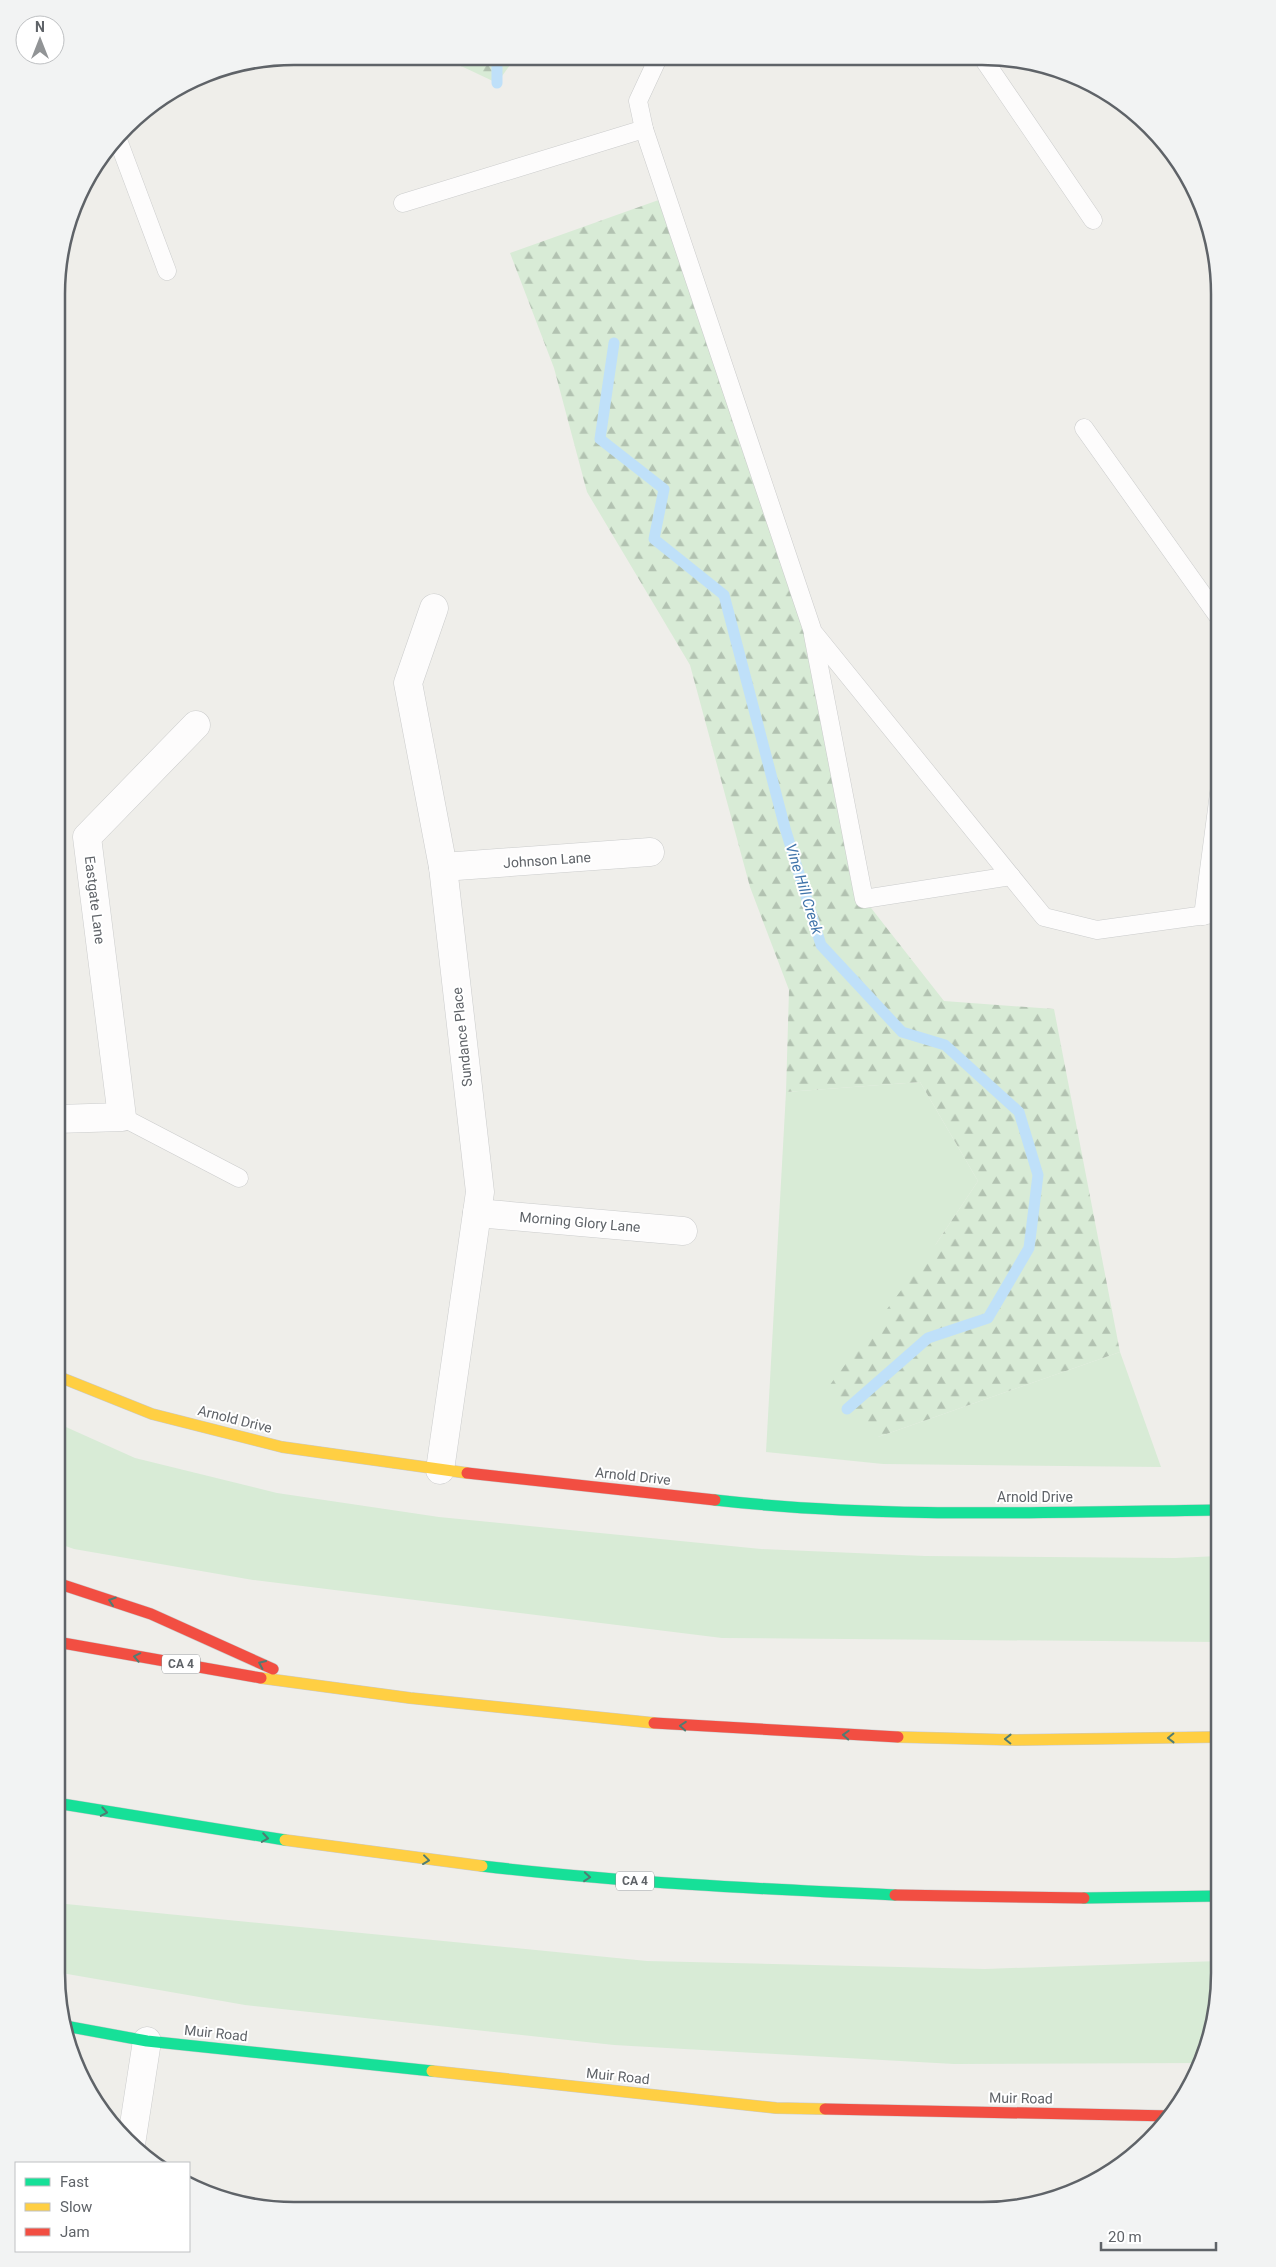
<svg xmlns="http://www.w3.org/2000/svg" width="1276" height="2267" viewBox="0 0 1276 2267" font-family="Roboto,sans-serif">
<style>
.grass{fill:#d8ebd6}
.forest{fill:url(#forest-firs)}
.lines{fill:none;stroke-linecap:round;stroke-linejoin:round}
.stream{stroke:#bfe0f9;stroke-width:11}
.lane-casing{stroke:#cbcccc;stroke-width:19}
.street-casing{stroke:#cbcccc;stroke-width:29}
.fast-casing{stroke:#cacacb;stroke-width:12}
.slow-casing{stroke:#cacacb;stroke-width:12}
.jam-casing{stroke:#cacacb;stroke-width:12}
.lane{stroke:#fdfcfc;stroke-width:18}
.street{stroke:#fdfcfc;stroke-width:28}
.fast{stroke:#16e098;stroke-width:11}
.slow{stroke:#ffcf43;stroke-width:11}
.jam{stroke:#f24e42;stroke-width:11}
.oneway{stroke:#507c72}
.labels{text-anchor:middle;stroke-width:4;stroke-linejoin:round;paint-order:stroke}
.shield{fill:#fff;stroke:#8f9295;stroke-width:1}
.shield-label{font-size:12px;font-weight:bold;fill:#5f6368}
.street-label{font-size:14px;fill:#5f6368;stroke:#fff}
.water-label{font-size:15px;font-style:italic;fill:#4174aa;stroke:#fff}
.rim{fill:none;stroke:#5f6368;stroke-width:2.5}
</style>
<defs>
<pattern id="forest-firs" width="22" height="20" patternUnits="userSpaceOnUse" patternTransform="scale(1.25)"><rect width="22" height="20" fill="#d8ebd6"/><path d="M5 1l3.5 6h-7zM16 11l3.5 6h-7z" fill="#b2c2b1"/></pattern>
</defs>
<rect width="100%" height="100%" fill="#efeeea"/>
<!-- grass -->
<g class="grass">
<path d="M 920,1082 L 978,1181 L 936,1244 L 878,1437 L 1120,1352 L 1161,1467 L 883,1464 L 766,1452 L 786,1092 Z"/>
<path d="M 57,1423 L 135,1458 L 277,1493 L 439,1517 L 761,1549 L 925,1556 L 1175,1558 L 1219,1556 L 1219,1642 L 722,1638 L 253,1580 L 74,1549 L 57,1543 Z"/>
<path d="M 56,1903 L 647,1961 L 985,1969 L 1219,1961 L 1219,1989 L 1202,2063 L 954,2064 L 614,2045 L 245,2005 L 56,1972 Z"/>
</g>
<!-- forest -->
<g class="forest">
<path d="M 442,57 L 515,58 L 497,83 Z"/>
<path d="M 667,197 L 813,632 L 864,899 L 944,1001 L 1054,1009 L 1120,1352 L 878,1437 L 826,1390 L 936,1244 L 978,1181 L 920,1082 L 786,1092 L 789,990 L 750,887 L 690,665 L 587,492 L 554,368 L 510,253 Z"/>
</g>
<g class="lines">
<!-- stream -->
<g class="stream">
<path d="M 497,57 L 497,83"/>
<path d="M 614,343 L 600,439 L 664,489 L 654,539 L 724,595 L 785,828 L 821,945 L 902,1032 L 945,1045 L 1019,1112 L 1038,1175 L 1029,1248 L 988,1318 L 928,1338 L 847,1409"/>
</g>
<defs>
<g id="lane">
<path d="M 658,58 L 638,101 L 644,129 L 813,632 L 1044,917 L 1097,930 L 1220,913"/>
<path d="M 984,60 L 1093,220"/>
<path d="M 118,140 L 167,271"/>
<path d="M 403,203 L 644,129"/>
<path d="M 1084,428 L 1220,619"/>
<path d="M 813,635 L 864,899 L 1011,876"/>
<path d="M 1203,916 L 1220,786"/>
<path d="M 122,1117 L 239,1178"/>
</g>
<g id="street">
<path d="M 434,608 L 408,683 L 443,867 L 480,1192 L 440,1470"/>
<path d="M 443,867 L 650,852"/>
<path d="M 57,1119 L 122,1117 L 87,837 L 196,725"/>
<path d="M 477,1213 L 683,1231"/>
<path d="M 131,2144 L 147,2041"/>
</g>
<g id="fast">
<path d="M 715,1500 C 882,1519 1051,1512 1219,1510"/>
<path d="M 56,1803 L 285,1840"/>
<path d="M 482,1866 C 619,1882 757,1889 895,1895"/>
<path d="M 1084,1898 L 1219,1896"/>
<path d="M 65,2026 L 147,2041 L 432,2071"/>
</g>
<g id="slow">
<path d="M 57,1376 L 152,1414 L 282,1447 L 467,1473"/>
<path d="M 261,1678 L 410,1698 L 654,1723"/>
<path d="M 898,1737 L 1016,1740 L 1219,1737"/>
<path d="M 285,1840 L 482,1866"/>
<path d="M 432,2071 L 776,2108 L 825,2109"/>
</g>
<g id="jam">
<path d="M 467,1473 L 715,1500"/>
<path d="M 57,1583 L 151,1614 L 273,1669"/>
<path d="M 57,1642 L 261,1678"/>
<path d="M 654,1723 L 898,1737"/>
<path d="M 895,1895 L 1084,1898"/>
<path d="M 825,2109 L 1171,2116"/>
</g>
</defs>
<!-- lane casing -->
<use href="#lane" class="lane-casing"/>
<!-- street casing -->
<use href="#street" class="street-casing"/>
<!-- fast casing -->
<use href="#fast" class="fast-casing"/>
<!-- slow casing -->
<use href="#slow" class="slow-casing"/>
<!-- jam casing -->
<use href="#jam" class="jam-casing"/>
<!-- lane -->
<use href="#lane" class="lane"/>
<!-- street -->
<use href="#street" class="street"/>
<!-- fast -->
<use href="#fast" class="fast"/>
<!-- slow -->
<use href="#slow" class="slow"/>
<!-- jam -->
<use href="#jam" class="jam"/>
</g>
<!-- one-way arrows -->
<defs><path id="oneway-chevron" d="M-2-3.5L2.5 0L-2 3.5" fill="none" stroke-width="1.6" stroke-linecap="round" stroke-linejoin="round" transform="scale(1.25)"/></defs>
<g class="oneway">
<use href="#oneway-chevron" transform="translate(112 1601) rotate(-162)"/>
<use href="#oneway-chevron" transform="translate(137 1657) rotate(-169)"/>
<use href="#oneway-chevron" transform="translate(262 1664) rotate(-156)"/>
<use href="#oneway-chevron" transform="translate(683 1726) rotate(-176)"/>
<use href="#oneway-chevron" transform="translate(846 1735) rotate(-177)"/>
<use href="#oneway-chevron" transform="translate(1171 1738) rotate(179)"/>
<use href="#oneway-chevron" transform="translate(1008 1739) rotate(-179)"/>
<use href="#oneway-chevron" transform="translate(104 1812) rotate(10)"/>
<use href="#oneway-chevron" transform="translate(265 1838) rotate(9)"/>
<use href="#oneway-chevron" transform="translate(426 1860) rotate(7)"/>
<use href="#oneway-chevron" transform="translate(587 1877) rotate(5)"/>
</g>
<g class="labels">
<!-- shield labels -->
<g class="shield">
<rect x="162" y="1654.5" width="38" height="19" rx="4"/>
<rect x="616" y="1871.5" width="38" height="19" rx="4"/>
</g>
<g class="shield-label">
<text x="181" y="1668">CA 4</text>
<text x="635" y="1885">CA 4</text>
</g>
<!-- street labels -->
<g class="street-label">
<text transform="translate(547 860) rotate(-4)" y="5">Johnson Lane</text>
<text transform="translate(95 900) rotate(83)" y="5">Eastgate Lane</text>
<text transform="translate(462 1037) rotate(-96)" y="5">Sundance Place</text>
<text transform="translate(580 1222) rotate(5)" y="5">Morning Glory Lane</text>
<text transform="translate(235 1419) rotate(14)" y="5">Arnold Drive</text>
<text transform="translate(633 1476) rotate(6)" y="5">Arnold Drive</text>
<text x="1035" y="1502">Arnold Drive</text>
<text transform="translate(216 2033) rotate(6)" y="5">Muir Road</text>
<text transform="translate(618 2076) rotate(6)" y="5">Muir Road</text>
<text transform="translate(1021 2098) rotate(1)" y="5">Muir Road</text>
</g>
<!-- water labels -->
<g class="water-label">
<text transform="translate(804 889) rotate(73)" y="5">Vine Hill Creek</text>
</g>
</g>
<!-- crop -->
<path d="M0 0H1276V2267H0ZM294 65H982A229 229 0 0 1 1211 294V1973A229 229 0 0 1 982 2202H294A229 229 0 0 1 65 1973V294A229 229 0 0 1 294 65Z" fill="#f2f3f3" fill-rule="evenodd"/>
<path class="rim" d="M294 65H982A229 229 0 0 1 1211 294V1973A229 229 0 0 1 982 2202H294A229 229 0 0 1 65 1973V294A229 229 0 0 1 294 65Z"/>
<!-- legend -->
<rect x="15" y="2162" width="175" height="90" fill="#ffffff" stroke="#bfc1c3"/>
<rect x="25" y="2178" width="25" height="8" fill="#16e098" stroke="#bfc1c3"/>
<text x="60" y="2187" font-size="15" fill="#5f6368">Fast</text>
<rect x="25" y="2203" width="25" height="8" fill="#ffcf43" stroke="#bfc1c3"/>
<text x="60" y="2212" font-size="15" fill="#5f6368">Slow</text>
<rect x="25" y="2228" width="25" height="8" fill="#f24e42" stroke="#bfc1c3"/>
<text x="60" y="2237" font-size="15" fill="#5f6368">Jam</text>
<!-- north arrow -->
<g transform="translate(40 40)"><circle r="24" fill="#ffffff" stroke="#bfc1c3"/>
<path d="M0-4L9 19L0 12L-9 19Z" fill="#919496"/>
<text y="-8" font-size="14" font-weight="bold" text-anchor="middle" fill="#5f6368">N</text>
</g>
<!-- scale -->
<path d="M1101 2242v8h115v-8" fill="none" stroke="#5f6368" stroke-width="2.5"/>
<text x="1108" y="2242" font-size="15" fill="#5f6368" stroke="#ffffff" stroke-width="4" paint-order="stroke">20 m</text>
</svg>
